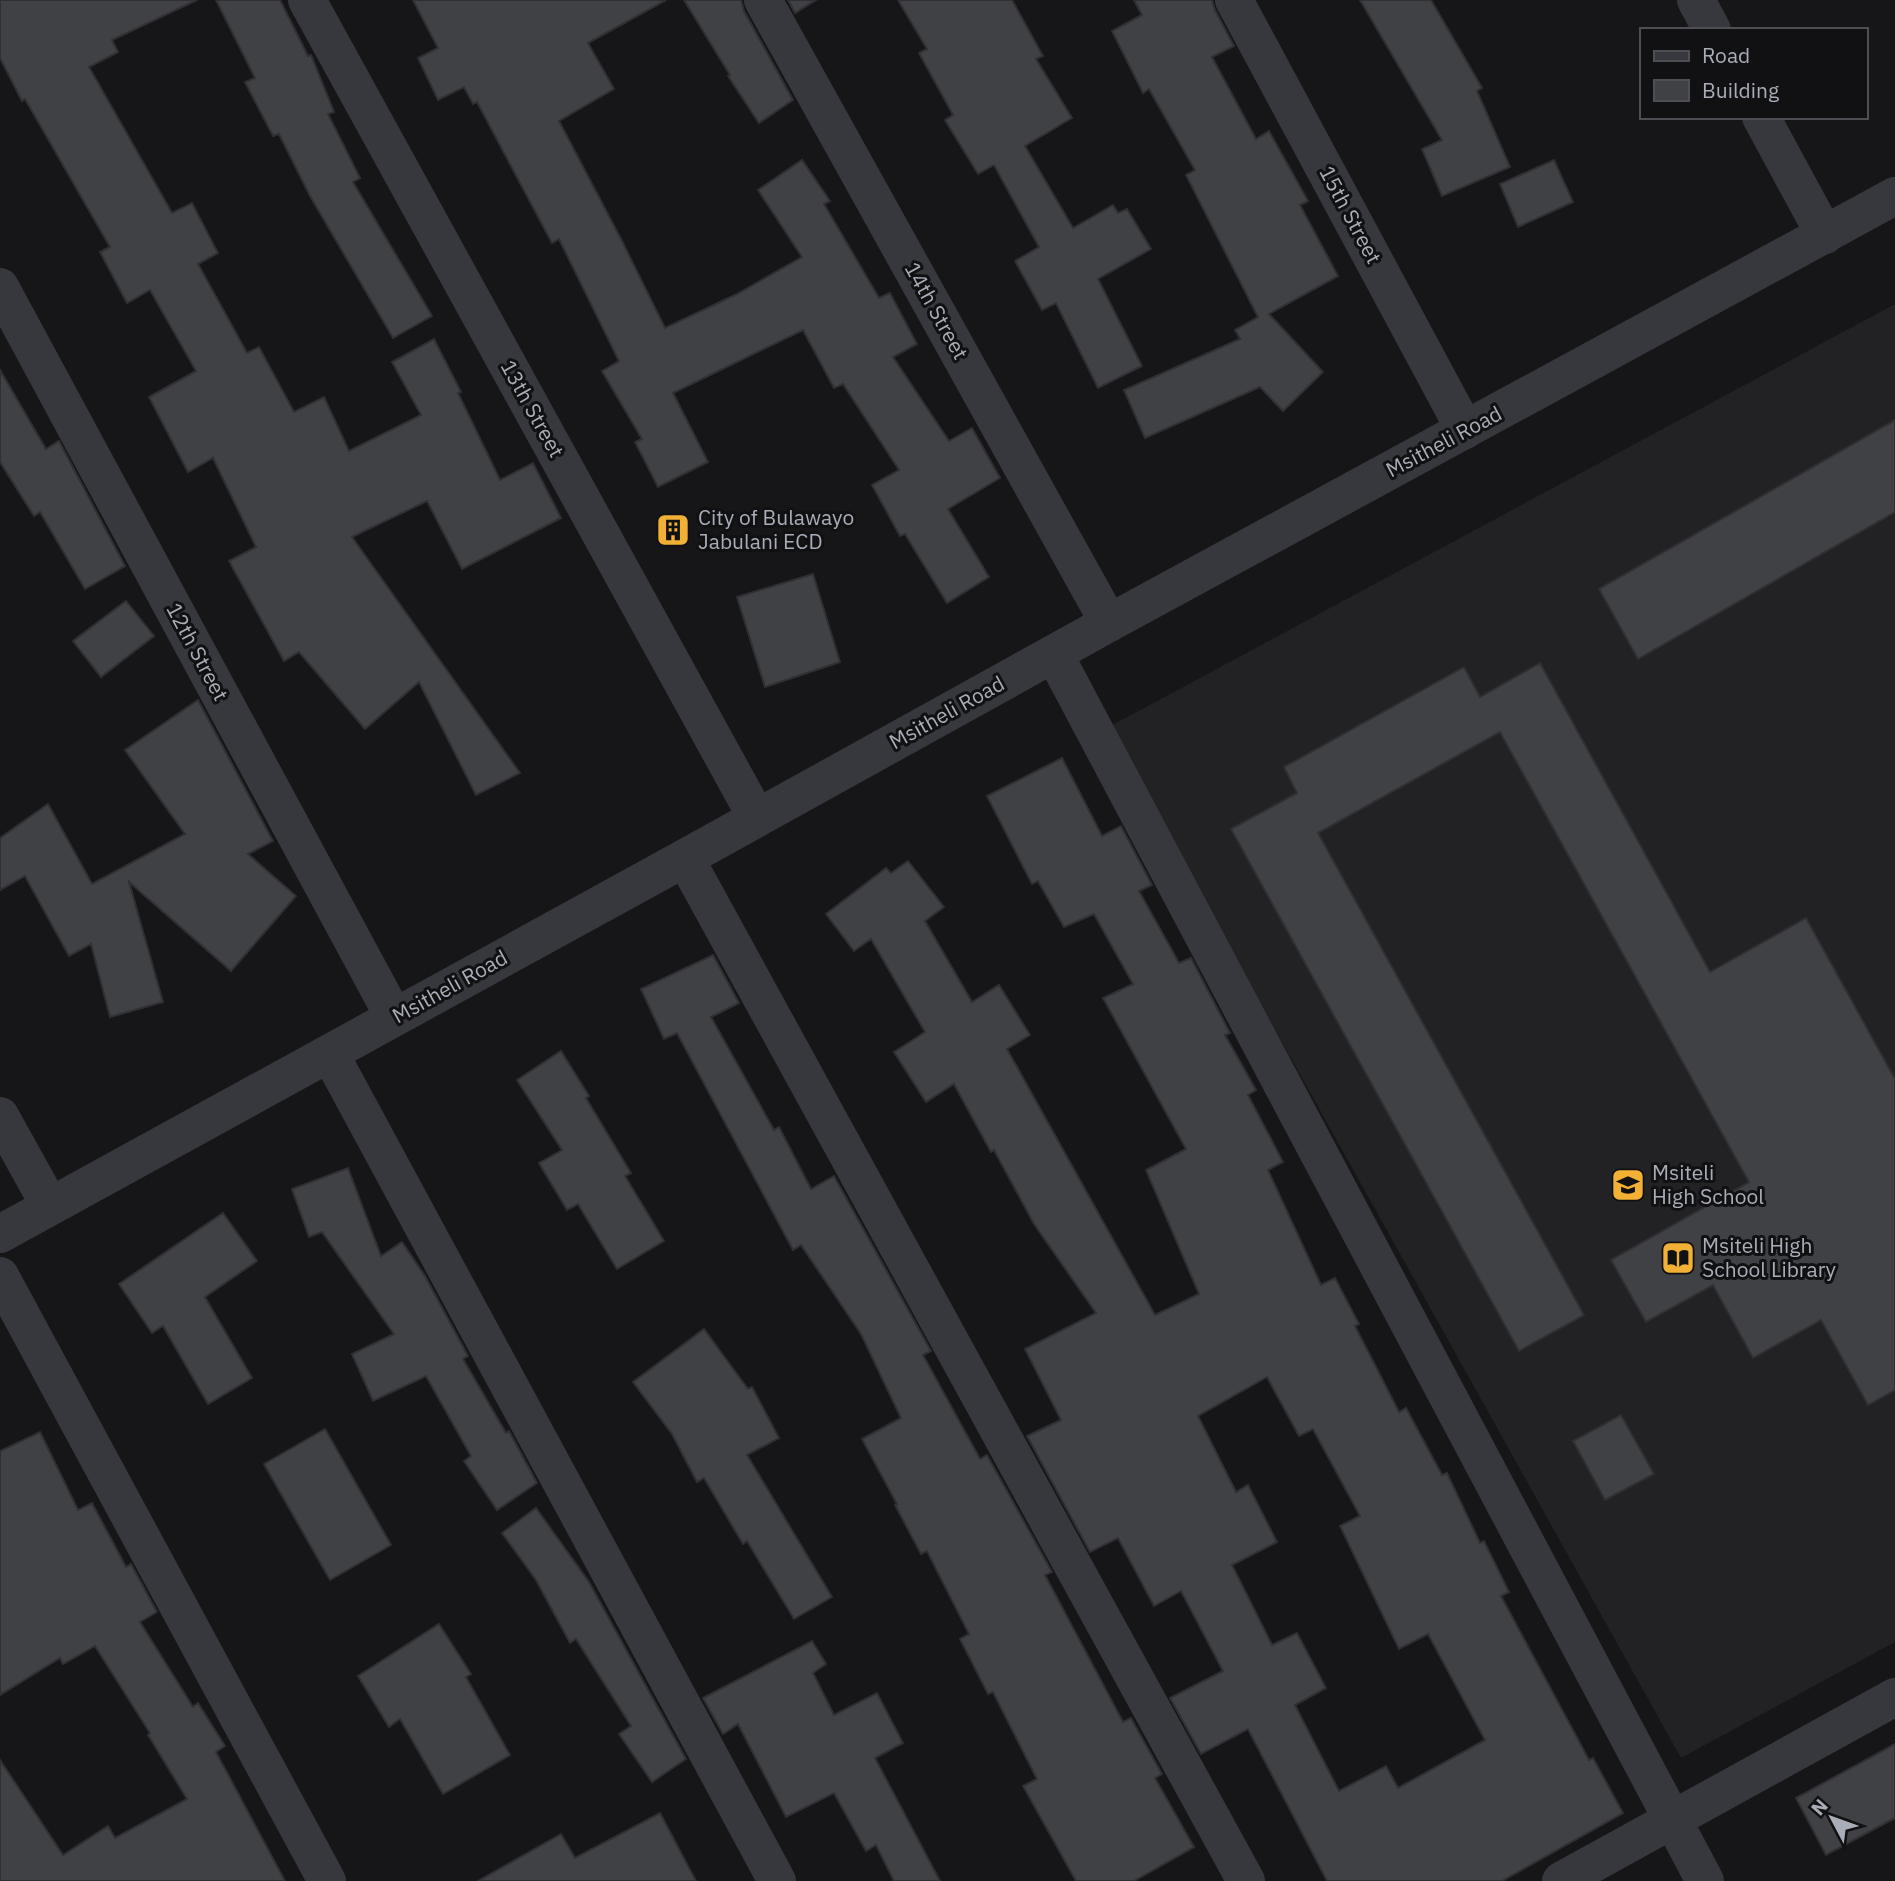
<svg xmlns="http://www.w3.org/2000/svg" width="1895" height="1881" viewBox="0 0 1895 1881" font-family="'IBM Plex Sans',sans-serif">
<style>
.built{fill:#222225}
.building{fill:#404145;stroke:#303034;stroke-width:2;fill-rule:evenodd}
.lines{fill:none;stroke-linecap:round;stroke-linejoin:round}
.minor{stroke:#37383d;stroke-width:38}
.labels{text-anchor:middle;stroke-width:6;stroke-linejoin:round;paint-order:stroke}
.street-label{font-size:21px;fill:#a8adb8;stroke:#111113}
.poi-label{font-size:21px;fill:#a8adb8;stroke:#111113;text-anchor:start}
</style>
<rect width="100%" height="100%" fill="#161618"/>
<!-- built -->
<path class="built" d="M 1895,304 L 1895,1642 L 1681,1758 L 1107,728 Z"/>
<!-- building -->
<g class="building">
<path d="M 0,0 L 197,0 L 112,40 L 118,52 L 89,67 L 172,213 L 192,203 L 218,253 L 198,264 L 247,353 L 259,347 L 294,412 L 324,397 L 349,451 L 421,415 L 392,362 L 434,339 L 461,392 L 458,393 L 500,480 L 533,463 L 561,518 L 462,569 L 427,501 L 352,537 L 520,773 L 476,795 L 419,682 L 365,729 L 299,652 L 284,661 L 229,561 L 256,547 L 213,458 L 188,472 L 149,397 L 196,371 L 150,290 L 127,303 L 100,252 L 110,247 L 25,99 L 22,101 L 0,58 Z"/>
<path d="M 216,0 L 280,0 L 308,56 L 311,55 L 334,112 L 328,114 L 360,178 L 353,182 L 432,316 L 393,338 L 310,196 L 279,134 L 273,136 L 245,82 L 255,78 Z"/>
<path d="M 413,0 L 666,0 L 588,43 L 614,89 L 559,121 L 621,239 L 665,328 L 737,294 L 802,257 L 758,190 L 802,160 L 830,201 L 824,204 L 879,298 L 890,293 L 917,344 L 893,357 L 949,441 L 972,428 L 1000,478 L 948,509 L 989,577 L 947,603 L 905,534 L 900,536 L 872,485 L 899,470 L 843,384 L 834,388 L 803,330 L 673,393 L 708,462 L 658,487 L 635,442 L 642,439 L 602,371 L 619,361 L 559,239 L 552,243 L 477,102 L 473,104 L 464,87 L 438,100 L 418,58 L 438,48 Z"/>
<path d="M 684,0 L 741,0 L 744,11 L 793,100 L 759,123 L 728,76 L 730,75 Z"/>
<path d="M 788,0 L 816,0 L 795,13 Z"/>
<path d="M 898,0 L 1012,0 L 1043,56 L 1036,59 L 1072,118 L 1025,146 L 1073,228 L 1113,205 L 1118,213 L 1127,209 L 1151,249 L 1098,279 L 1142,366 L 1098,388 L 1056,303 L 1042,310 L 1015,261 L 1039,247 L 994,165 L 978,174 L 945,120 L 953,115 L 919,53 L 927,49 Z"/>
<path d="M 1134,0 L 1212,0 L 1215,10 L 1234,46 L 1212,57 L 1256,139 L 1269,131 L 1308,201 L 1300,205 L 1338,276 L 1269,314 L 1323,372 L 1283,411 L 1260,387 L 1145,438 L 1124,390 L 1240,339 L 1235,330 L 1258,317 L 1186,175 L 1195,170 L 1149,89 L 1143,93 L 1112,31 L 1142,15 Z"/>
<path d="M 1360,0 L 1431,0 L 1482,88 L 1477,91 L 1510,167 L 1442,196 L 1422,149 L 1442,140 Z"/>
<path d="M 1554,160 L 1573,202 L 1518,227 L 1500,184 Z"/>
<path d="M 0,370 L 46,449 L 59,441 L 125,566 L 85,589 L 40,512 L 34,516 L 0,462 Z"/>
<path d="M 1895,420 L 1895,512 L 1638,659 L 1599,589 Z"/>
<path d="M 813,574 L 840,662 L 765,687 L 737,597 Z"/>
<path d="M 126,601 L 154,636 L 101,677 L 73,641 Z"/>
<path d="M 1540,663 L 1710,972 L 1806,918 L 1895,1079 L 1895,1390 L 1868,1405 L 1821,1320 L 1753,1358 L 1713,1285 L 1646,1322 L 1611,1260 L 1749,1182 L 1500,732 L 1318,833 L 1584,1315 L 1519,1351 L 1231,829 L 1297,793 L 1284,767 L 1464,667 L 1480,697 Z"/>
<path d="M 198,700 L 273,841 L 248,854 L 296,896 L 231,971 L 129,882 L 163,1002 L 110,1017 L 91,944 L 69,956 L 25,876 L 0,890 L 0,838 L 48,804 L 92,884 L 185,834 L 125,750 Z"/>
<path d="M 1062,758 L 1102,836 L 1121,826 L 1152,885 L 1139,891 L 1179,963 L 1191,958 L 1230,1033 L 1225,1035 L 1256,1090 L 1248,1095 L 1283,1162 L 1268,1170 L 1321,1285 L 1335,1278 L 1359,1324 L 1355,1326 L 1399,1412 L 1406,1408 L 1442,1475 L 1447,1473 L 1480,1543 L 1484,1541 L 1509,1592 L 1501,1596 L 1589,1760 L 1593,1758 L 1623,1813 L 1502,1881 L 1327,1881 L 1248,1729 L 1201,1754 L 1170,1698 L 1223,1671 L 1181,1591 L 1154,1606 L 1118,1538 L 1090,1552 L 1027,1436 L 1061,1420 L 1025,1349 L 1096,1313 L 1034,1224 L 994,1150 L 991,1152 L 954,1084 L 926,1102 L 894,1052 L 925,1032 L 871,939 L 854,951 L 826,914 L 886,868 L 891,873 L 908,861 L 944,907 L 925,921 L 972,1002 L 999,985 L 1030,1035 L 1007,1049 L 1155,1315 L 1199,1294 L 1146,1170 L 1186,1149 L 1103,998 L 1133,984 L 1094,914 L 1064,927 L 1038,881 L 1032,884 L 987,796 ZM 1267,1377 L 1299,1436 L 1313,1429 L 1360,1516 L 1340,1526 L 1399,1649 L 1428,1634 L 1485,1740 L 1398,1788 L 1386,1766 L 1339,1791 L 1295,1705 L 1326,1688 L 1297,1633 L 1272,1645 L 1232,1565 L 1277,1542 L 1248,1485 L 1236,1492 L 1198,1416 Z"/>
<path d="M 713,955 L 739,1003 L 711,1017 L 774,1130 L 779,1127 L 811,1189 L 834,1176 L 931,1351 L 923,1355 L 980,1459 L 987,1455 L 1052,1572 L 1045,1575 L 1123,1722 L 1131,1718 L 1162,1774 L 1155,1778 L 1194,1847 L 1134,1881 L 1076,1881 L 1023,1786 L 1037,1779 L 993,1692 L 988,1694 L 960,1639 L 969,1634 L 927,1551 L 921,1554 L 895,1505 L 897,1504 L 862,1439 L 901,1418 L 861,1334 L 801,1245 L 793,1250 L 677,1033 L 664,1039 L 641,989 Z"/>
<path d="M 561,1051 L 589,1096 L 586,1098 L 631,1173 L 625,1176 L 664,1241 L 617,1269 L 578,1204 L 567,1210 L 539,1163 L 562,1150 L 517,1080 Z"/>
<path d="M 348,1168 L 381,1256 L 402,1242 L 425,1276 L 468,1356 L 463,1359 L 506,1433 L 509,1431 L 537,1483 L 497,1510 L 464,1461 L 471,1456 L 426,1376 L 373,1401 L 352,1354 L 394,1334 L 322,1232 L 309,1237 L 292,1189 Z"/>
<path d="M 223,1213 L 257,1261 L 205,1297 L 252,1378 L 208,1404 L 163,1326 L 152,1333 L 119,1284 Z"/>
<path d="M 704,1329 L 748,1389 L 752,1387 L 779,1438 L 747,1455 L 832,1597 L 794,1619 L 747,1541 L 743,1544 L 704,1478 L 697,1482 L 672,1434 L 633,1382 Z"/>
<path d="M 1621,1415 L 1654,1474 L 1605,1500 L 1573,1441 Z"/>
<path d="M 325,1429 L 391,1545 L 330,1580 L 264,1464 Z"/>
<path d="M 40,1432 L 78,1510 L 92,1503 L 126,1567 L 131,1564 L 157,1612 L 140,1622 L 193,1707 L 198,1703 L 225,1746 L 216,1752 L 285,1881 L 0,1881 L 0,1760 L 63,1855 L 108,1826 L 115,1838 L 187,1799 L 148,1735 L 150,1733 L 95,1646 L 63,1664 L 60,1658 L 0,1695 L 0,1451 Z"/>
<path d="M 536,1508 L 589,1582 L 686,1759 L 652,1782 L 619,1734 L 631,1726 L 576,1639 L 570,1643 L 536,1580 L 502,1533 Z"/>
<path d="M 439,1624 L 471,1674 L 466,1677 L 510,1755 L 443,1794 L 400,1719 L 389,1727 L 358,1676 Z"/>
<path d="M 812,1641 L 826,1664 L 813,1673 L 834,1715 L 877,1693 L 903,1743 L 875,1758 L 940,1881 L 894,1881 L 876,1845 L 866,1851 L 834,1793 L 786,1817 L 738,1724 L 723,1734 L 703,1698 Z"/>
<path d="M 1895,1744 L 1895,1818 L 1826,1855 L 1796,1798 Z"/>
<path d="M 660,1813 L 696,1881 L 478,1881 L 561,1834 L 575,1858 Z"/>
</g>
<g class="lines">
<!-- minor -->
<g class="minor">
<path d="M 307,0 L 757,818"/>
<path d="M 763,0 L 1109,623"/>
<path d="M 1234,0 L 1465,430"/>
<path d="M 1696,0 L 1712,30"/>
<path d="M 1761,117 L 1825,235"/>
<path d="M 0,287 L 394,1017"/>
<path d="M 1054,654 L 1705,1881"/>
<path d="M 685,858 L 1246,1881"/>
<path d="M 330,1054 L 777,1881"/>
<path d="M 0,1116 L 50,1206"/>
<path d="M 0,1234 L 685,858 L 1109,623 L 1895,196"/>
<path d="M 0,1276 L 327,1881"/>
<path d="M 1561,1881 L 1895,1697"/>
</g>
</g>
<!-- icons -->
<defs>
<symbol id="building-square" viewBox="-11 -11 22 22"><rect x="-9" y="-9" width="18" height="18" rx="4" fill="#f2b134" stroke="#111113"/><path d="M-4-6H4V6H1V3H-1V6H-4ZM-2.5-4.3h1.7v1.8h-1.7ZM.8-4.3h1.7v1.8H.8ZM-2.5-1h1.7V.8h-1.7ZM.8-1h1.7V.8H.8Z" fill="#111"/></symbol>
<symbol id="school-square" viewBox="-11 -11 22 22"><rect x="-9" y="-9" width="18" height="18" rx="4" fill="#f2b134" stroke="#111113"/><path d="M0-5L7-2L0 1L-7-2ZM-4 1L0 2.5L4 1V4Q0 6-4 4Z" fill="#111"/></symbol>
<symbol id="library-square" viewBox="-11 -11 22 22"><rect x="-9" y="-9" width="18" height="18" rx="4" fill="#f2b134" stroke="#111113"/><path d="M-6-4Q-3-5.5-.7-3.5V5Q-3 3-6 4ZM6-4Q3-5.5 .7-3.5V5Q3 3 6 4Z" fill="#111"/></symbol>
</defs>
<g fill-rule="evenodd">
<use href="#building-square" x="654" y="511" width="38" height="38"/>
<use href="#school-square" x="1609" y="1166" width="38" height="38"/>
<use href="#library-square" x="1659" y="1239" width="38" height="38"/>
</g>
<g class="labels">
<!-- street labels -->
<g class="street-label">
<text transform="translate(1350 215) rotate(62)" y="7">15th Street</text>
<text transform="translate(936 311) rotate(61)" y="7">14th Street</text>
<text transform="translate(532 409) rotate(61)" y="7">13th Street</text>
<text transform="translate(1444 442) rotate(-28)" y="7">Msitheli Road</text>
<text transform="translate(197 652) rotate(62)" y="7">12th Street</text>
<text transform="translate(947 713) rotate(-29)" y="7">Msitheli Road</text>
<text transform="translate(450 987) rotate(-29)" y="7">Msitheli Road</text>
</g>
<!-- poi labels -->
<g class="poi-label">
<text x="698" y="525">City of Bulawayo<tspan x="698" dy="24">Jabulani ECD</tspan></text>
<text x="1652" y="1180">Msiteli<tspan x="1652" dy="24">High School</tspan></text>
<text x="1702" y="1253">Msiteli High<tspan x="1702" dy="24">School Library</tspan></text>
</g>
</g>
<!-- legend -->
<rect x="1640" y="28" width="228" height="91" fill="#111113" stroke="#4d4f55" stroke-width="2"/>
<rect x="1654" y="51" width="35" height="10" fill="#37383d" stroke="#4d4f55" stroke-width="2"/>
<text x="1702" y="63" font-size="21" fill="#a8adb8">Road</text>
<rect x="1654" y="80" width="35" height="21" fill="#404145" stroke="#4d4f55" stroke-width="2"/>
<text x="1702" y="98" font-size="21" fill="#a8adb8">Building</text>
<!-- north arrow -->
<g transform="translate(1832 1818) rotate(311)" stroke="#111113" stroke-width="5" paint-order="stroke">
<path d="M0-5L12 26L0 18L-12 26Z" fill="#a8adb8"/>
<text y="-10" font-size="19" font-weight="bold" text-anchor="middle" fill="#a8adb8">N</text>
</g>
</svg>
